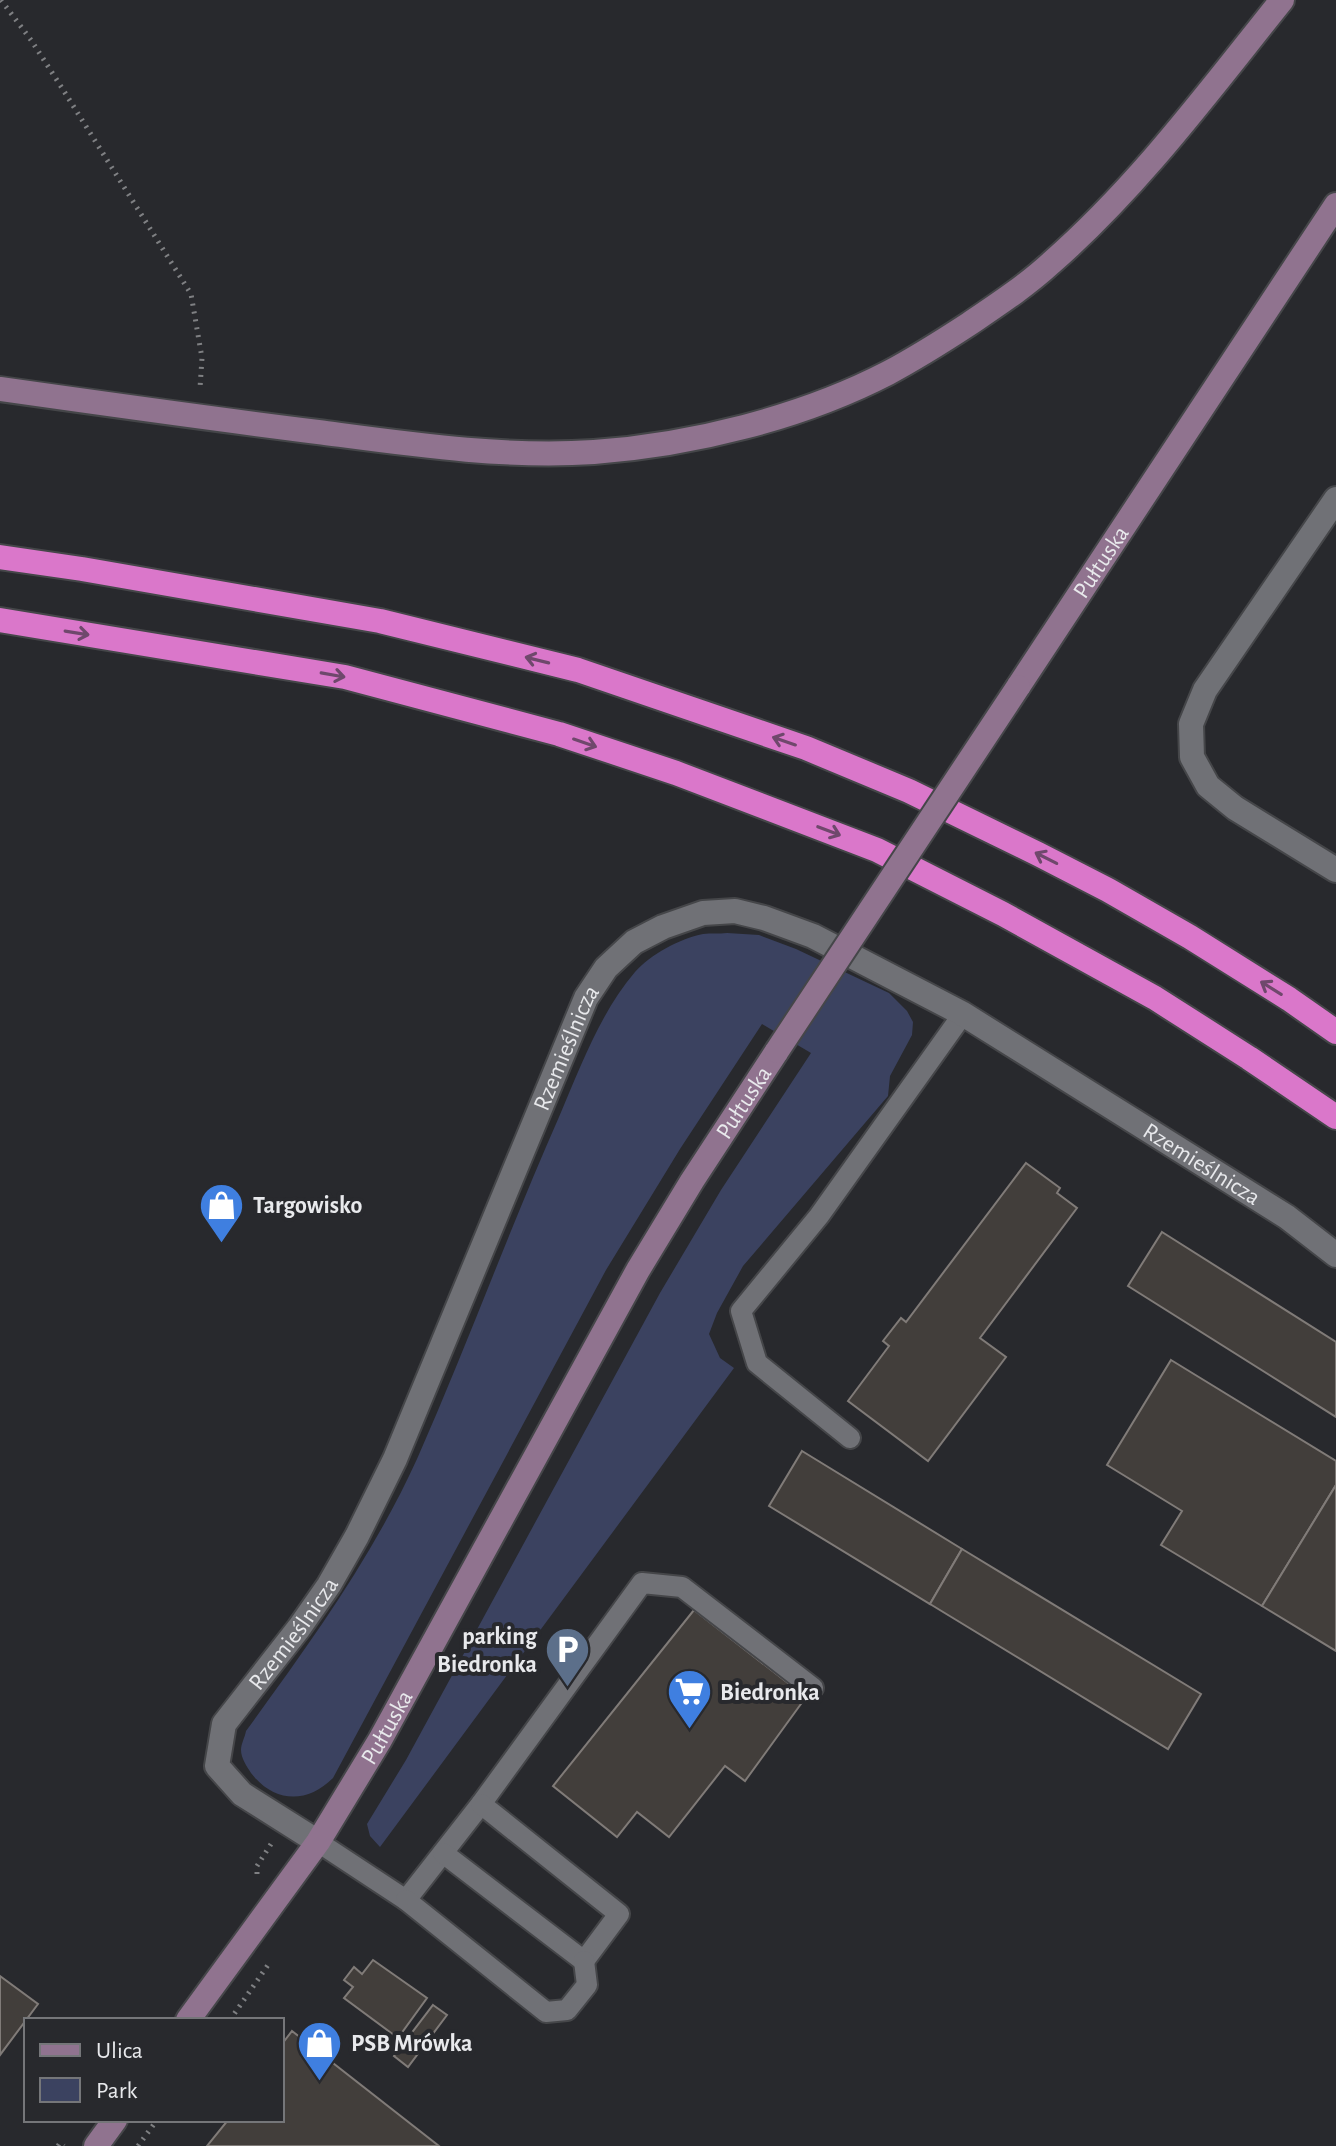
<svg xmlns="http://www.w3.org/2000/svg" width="1336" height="2146" viewBox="0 0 1336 2146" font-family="'Alegreya Sans',sans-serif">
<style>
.green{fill:#3b4260}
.building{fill:#423e3b;stroke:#807b78;stroke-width:2}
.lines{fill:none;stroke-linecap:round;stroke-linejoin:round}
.service-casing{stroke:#454649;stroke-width:24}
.minor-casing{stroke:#454649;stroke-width:28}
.tertiary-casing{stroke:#454649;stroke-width:28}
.secondary-casing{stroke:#454649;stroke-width:28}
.motorway-casing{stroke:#454649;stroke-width:28}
.path{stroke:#7f8083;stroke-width:5;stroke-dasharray:2 6;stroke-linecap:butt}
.service{stroke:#707176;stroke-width:20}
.minor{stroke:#707176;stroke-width:24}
.tertiary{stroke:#707176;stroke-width:24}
.secondary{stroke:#90738f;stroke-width:24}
.motorway{stroke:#da77ca;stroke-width:24}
.secondary-bridge-casing{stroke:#454649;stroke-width:28;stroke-linecap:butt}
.secondary-bridge{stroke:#90738f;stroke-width:24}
.oneway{stroke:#6f486c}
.labels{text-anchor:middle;stroke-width:8;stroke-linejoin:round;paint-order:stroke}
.street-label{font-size:24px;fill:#e8e9ec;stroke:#28292d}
.poi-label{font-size:24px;font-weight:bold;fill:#e8e9ec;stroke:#28292d;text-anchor:start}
</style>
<rect width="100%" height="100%" fill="#28292d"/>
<!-- green -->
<path class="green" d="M 727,933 L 759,935 L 796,949 L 889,993 L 907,1011 L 913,1022 L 912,1035 L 890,1076 L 888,1096 L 743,1266 L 717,1313 L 709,1334 L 720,1358 L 734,1368 L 380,1847 L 370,1836 L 367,1824 L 406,1760 L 660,1293 L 721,1190 L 811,1053 L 762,1024 L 680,1149 L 606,1270 L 333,1778 C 307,1804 274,1803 251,1773 C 247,1767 241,1758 241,1750 C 241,1744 245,1737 246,1731 C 309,1644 372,1558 417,1459 C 467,1346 509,1230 559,1117 C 580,1068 600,1013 635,972 C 651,954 679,939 703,934 C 711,933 719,934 727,933 Z"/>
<!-- building -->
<g class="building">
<path d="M 1026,1163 L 1060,1188 L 1057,1193 L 1077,1208 L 980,1338 L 1006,1357 L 928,1461 L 848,1401 L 889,1346 L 883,1341 L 901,1318 L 906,1322 Z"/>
<path d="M 1162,1232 L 1336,1342 L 1336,1417 L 1128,1286 Z"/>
<path d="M 1171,1360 L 1336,1461 L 1336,1485 L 1262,1606 L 1161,1545 L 1182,1511 L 1107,1465 Z"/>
<path d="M 802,1451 L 962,1549 L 930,1604 L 769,1506 Z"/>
<path d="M 1336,1485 L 1336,1651 L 1262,1606 Z"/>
<path d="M 962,1549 L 1201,1694 L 1168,1749 L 930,1604 Z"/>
<path d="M 694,1610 L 806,1697 L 745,1781 L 725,1766 L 669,1837 L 637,1812 L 617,1837 L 553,1786 Z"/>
<path d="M 373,1960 L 427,1998 L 398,2038 L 344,1998 L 353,1987 L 344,1980 L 354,1967 L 362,1974 Z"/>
<path d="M 0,1976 L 38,2004 L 0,2055 Z"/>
<path d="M 433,2005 L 447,2015 L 408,2067 L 394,2056 Z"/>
<path d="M 292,2031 L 439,2146 L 207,2146 L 228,2120 L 282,2120 L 282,2044 Z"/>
</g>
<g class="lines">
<defs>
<g id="service">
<path d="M 850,1438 L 757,1363 L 741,1311 L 819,1216 L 963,1014"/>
<path d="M 318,1842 L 406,1900 L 481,1804 L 642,1583 L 682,1587 L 813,1688"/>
<path d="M 443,1853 L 584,1961 L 619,1914 L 481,1804"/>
<path d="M 406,1900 L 546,2012 L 567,2010 L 587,1985 L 584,1961"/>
</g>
<g id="minor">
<path id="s1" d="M 318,1842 L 242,1794 L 217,1766 L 224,1724 L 299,1628 L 329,1585 L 357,1536 L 395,1459 L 586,998 L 606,968 L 634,942 L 663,927 L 703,913 L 735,911 L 764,918 L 813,936 L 963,1014 L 1287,1217 L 1336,1255"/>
</g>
<path id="tertiary" d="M 1336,499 L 1205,690 L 1191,724 L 1192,757 L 1208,786 L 1235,808 L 1336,870"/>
<g id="secondary">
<path d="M 0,389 C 106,404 212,419 318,432 C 409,444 502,458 594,452 C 691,445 801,418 888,373 C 916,358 943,341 969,324 C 997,305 1026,286 1051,263 C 1139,186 1209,91 1282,0"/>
<path id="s2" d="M 1018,687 L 1336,205"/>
<path id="s3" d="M 188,2020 L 318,1842 L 380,1740 L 638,1270 L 692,1181 L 777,1051"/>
<path d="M 96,2146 L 115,2120"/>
</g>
<g id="motorway">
<path d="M 0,557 L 82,569 L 380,621 L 578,670 L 806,748 L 909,791 L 1038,854 L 1108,890 L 1190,937 L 1289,999 L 1336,1032"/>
<path d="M 0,620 L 345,677 L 559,734 L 676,773 L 877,850 L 1003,914 L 1155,998 L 1249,1058 L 1336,1117"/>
</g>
</defs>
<!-- service casing -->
<use href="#service" class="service-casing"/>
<!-- minor casing -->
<use href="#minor" class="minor-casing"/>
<!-- tertiary casing -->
<use href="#tertiary" class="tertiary-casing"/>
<!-- secondary casing -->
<use href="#secondary" class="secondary-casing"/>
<!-- motorway casing -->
<use href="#motorway" class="motorway-casing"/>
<!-- path -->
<g class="path">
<path d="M 1,0 L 31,40 L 62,88 L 191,294 L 202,358 L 200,388"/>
<path d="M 257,1874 L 257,1866 L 271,1844"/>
<path d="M 230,2020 L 268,1965"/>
<path d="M 58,2146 L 60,2143 L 64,2146"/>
<path d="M 138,2146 L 157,2120"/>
</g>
<!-- service -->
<use href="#service" class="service"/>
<!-- minor -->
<use href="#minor" class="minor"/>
<!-- tertiary -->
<use href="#tertiary" class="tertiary"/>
<!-- secondary -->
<use href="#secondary" class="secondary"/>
<!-- motorway -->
<use href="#motorway" class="motorway"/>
<defs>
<path id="secondary-bridge" d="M 777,1051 L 1018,687"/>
</defs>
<!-- secondary-bridge casing -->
<use href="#secondary-bridge" class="secondary-bridge-casing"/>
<!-- secondary-bridge -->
<use href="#secondary-bridge" class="secondary-bridge"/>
</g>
<!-- one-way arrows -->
<defs><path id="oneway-shaft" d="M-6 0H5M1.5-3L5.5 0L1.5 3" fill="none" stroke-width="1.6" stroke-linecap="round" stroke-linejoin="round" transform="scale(2)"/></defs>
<g class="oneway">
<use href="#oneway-shaft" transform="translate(77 633) rotate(9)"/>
<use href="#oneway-shaft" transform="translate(537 660) rotate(-166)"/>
<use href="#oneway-shaft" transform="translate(333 675) rotate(10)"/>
<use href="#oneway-shaft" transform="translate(784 741) rotate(-161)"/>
<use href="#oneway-shaft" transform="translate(585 743) rotate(19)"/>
<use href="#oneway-shaft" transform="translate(829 831) rotate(21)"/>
<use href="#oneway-shaft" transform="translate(1046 858) rotate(-153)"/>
<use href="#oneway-shaft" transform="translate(1271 988) rotate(-148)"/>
</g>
<!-- icons -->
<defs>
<symbol id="shop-pin" viewBox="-11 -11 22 30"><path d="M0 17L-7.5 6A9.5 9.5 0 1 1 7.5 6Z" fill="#3f7fe0" stroke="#28292d"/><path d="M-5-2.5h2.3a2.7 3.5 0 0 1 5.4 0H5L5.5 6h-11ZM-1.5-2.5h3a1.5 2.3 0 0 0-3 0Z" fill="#fff"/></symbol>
<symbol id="parking-pin" viewBox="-11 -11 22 30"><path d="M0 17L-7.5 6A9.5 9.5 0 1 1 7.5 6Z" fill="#5c6f8a" stroke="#28292d"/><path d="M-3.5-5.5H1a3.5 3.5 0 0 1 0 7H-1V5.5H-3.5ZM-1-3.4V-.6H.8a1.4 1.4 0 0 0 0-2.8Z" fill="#fff"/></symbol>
<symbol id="supermarket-pin" viewBox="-11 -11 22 30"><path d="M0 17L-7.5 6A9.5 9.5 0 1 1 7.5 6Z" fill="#3f7fe0" stroke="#28292d"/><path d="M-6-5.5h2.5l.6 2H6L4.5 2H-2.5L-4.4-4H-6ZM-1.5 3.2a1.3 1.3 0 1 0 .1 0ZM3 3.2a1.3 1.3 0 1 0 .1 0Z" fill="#fff"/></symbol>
</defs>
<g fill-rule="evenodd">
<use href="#shop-pin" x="196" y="1180" width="51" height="69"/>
<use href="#parking-pin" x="542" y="1624" width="51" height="69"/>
<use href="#supermarket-pin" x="664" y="1666" width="51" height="69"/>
<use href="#shop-pin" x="294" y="2018" width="51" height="69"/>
</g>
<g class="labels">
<!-- street labels -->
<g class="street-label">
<text dy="8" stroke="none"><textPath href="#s2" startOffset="150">Pułtuska</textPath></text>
<text dy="8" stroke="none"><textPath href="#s1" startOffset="932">Rzemieślnicza</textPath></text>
<text dy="8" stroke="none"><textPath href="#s3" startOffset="1074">Pułtuska</textPath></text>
<text dy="8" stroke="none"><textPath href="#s1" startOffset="1700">Rzemieślnicza</textPath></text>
<text dy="8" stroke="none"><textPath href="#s1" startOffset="284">Rzemieślnicza</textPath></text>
<text dy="8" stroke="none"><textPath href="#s3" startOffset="354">Pułtuska</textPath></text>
</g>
<!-- poi labels -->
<g class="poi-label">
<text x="253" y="1213">Targowisko</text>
<text x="537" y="1644" text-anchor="end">parking<tspan x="537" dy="28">Biedronka</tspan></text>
<text x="720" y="1700">Biedronka</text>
<text x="351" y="2051">PSB Mrówka</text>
</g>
</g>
<!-- legend -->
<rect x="24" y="2018" width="260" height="104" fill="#28292d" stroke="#757679" stroke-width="2"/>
<rect x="40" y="2044" width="40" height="12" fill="#90738f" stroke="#757679" stroke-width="2"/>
<text x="96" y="2058" font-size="24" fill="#e8e9ec">Ulica</text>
<rect x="40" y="2078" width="40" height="24" fill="#3b4260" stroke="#757679" stroke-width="2"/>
<text x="96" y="2098" font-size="24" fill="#e8e9ec">Park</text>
</svg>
